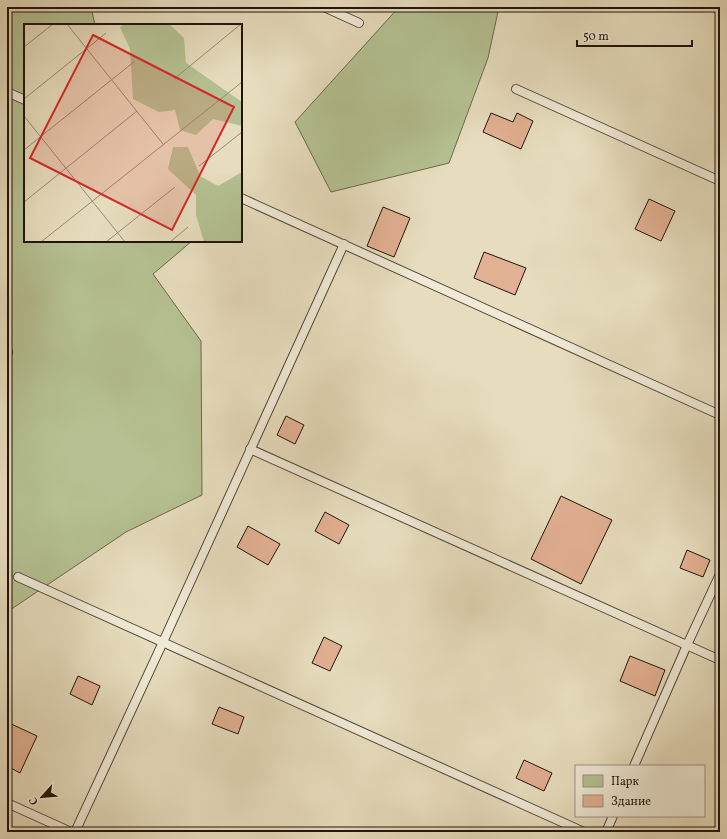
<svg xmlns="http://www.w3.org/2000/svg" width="727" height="839" viewBox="0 0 727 839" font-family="Vollkorn,serif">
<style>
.green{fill:#b5c192;stroke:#6a6a4f}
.building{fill:#e2b092;stroke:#20130c}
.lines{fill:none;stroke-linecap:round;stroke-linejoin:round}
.service-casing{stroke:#524638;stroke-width:10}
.service{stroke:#efe9d5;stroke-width:8}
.inset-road{fill:none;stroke:#978c77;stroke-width:1}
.view{fill:#d62828;fill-opacity:0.15;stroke:#d62828;stroke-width:2}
.inset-edge{fill:none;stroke:#20130c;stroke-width:2}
</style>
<rect width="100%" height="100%" fill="#e7ddbe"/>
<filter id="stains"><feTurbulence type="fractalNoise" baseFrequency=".005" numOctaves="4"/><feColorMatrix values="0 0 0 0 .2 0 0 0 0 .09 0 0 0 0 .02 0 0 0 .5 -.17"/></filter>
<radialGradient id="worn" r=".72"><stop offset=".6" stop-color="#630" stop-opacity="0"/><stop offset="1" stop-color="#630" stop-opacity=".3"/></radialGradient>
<!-- green -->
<g class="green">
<path d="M 7,7 L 91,7 L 95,25 L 25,25 L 25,241 L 192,241 L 153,274 L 201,341 L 202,495 L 126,532 L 7,612 Z"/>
<path d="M 399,7 L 499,7 L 488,58 L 449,163 L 331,192 L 295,122 Z"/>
</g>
<!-- building -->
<g class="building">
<path d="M 491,113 L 513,122 L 517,113 L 533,121 L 521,149 L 483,132 Z"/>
<path d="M 649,199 L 675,211 L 661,241 L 635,229 Z"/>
<path d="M 383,207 L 410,218 L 394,257 L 367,246 Z"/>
<path d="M 484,252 L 526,268 L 515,295 L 474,278 Z"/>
<path d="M 286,416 L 304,425 L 295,444 L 277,435 Z"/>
<path d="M 561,496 L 612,520 L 581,584 L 531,559 Z"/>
<path d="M 325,512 L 349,525 L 339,544 L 315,531 Z"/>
<path d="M 248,526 L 280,544 L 268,565 L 237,547 Z"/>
<path d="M 687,550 L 710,560 L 703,577 L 680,568 Z"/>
<path d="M 324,637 L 342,646 L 330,671 L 312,663 Z"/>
<path d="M 630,656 L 665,670 L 655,696 L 620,681 Z"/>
<path d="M 78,676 L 100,686 L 92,705 L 70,694 Z"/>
<path d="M 219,707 L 244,717 L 238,734 L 212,724 Z"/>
<path d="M 7,722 L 37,736 L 20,773 L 7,766 Z"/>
<path d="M 524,760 L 552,773 L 544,791 L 516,778 Z"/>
</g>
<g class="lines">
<defs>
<g id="service">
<path d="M 324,7 L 359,23"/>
<path d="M 516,89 L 720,181"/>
<path d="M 7,92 L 25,100"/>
<path d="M 241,198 L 720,415"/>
<path d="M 7,351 L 8,352"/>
<path d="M 250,449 L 720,660"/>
<path d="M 18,577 L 584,832"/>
<path d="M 634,766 L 687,645 L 720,574"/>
<path d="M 7,803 L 71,832"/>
<path d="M 75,832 L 163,642 L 344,244"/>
<path d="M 606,832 L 613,816"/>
</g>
</defs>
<!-- service casing -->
<use href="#service" class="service-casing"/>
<!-- service -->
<use href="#service" class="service"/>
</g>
<!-- overview -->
<g transform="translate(24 24)">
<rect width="218" height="218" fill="#e7ddbe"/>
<path d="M 100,0 L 145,0 L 160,14 L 162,39 L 218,78 L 218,102 L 189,95 L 172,111 L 156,106 L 151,86 L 135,88 L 109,75 L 106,25 L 96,3 ZM 149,123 L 164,123 L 176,152 L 194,162 L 218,148 L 218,218 L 180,218 L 172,191 L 172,171 L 144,145 Z" fill="#b5c192"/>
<path class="inset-road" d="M 43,0 L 139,120M 0,23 L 29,0M 150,55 L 217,0M 0,75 L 82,9M 0,92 L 101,218M 0,126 L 111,37M 175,142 L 218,108M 0,178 L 113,87M 17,218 L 218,58M 82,218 L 151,163M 146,218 L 164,203"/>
<path class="view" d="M 69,11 L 210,83 L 148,206 L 6,134 Z"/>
<rect width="218" height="218" class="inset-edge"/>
</g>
<!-- margin -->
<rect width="727" height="839" fill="none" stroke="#e7ddbe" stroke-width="24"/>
<rect x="8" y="8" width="711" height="823" fill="none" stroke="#20130c" stroke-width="2"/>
<rect x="12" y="12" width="703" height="815" fill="none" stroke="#20130c"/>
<!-- legend -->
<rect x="575" y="765" width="130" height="52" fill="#efe9d5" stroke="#9c9385"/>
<rect x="583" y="775" width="20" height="12" fill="#b5c192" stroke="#9c9385"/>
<text x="611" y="785" font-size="12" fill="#20130c">Парк</text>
<rect x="583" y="795" width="20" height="12" fill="#e2b092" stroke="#9c9385"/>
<text x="611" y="805" font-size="12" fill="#20130c">Здание</text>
<!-- north arrow -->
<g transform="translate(42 797) rotate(243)" stroke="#efe9d5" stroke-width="3" paint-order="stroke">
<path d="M0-3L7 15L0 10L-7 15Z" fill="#20130c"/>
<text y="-6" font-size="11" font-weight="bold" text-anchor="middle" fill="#20130c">С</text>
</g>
<!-- scale -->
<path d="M577 40v6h115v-6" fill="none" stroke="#20130c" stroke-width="2"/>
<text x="583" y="40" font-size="12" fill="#20130c" stroke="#efe9d5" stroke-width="3" paint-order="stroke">50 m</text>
<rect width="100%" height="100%" filter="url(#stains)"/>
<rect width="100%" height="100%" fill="url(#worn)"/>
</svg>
